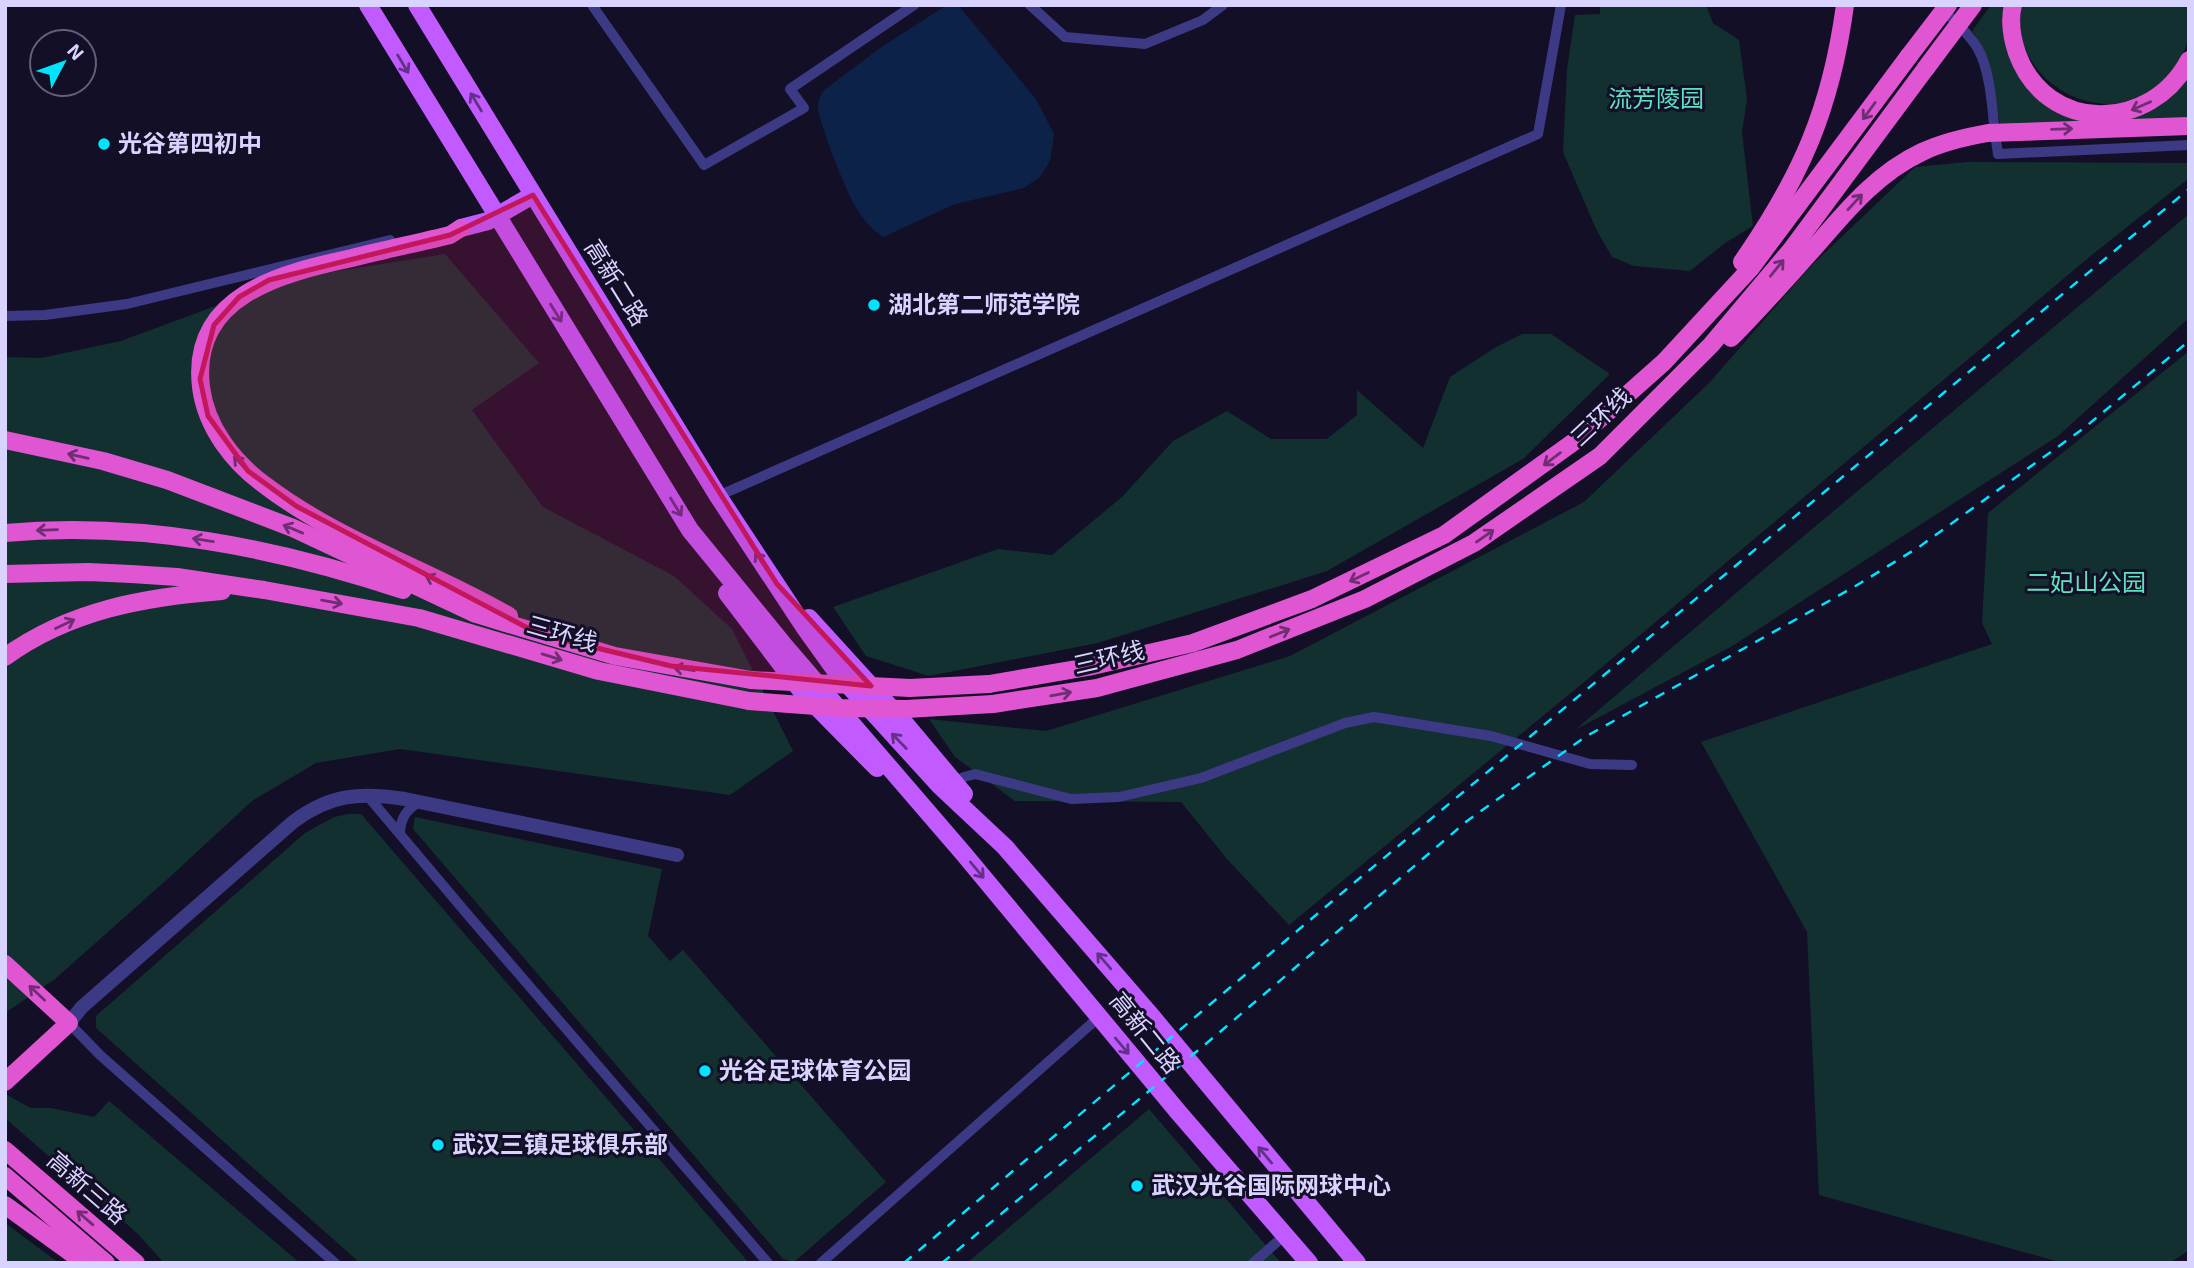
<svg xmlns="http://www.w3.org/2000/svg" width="2194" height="1268" viewBox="0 0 2194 1268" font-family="'Exo 2','Noto Sans SC',sans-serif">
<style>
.green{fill:#12302f}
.water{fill:#0c2248}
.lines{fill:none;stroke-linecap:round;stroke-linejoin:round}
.minor{stroke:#3d3a85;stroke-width:10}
.tertiary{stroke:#3d3a85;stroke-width:14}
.primary{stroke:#c25bff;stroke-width:18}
.trunk{stroke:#e055d1;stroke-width:18}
.rail{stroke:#00e5ff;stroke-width:2.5;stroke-dasharray:10 9;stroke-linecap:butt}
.trunk-bridge{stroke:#e055d1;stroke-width:18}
.oneway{stroke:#623188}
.oneway2{stroke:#6f2e73}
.marked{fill:#c2185b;fill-opacity:0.2;stroke:#c2185b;stroke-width:5;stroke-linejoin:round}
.poi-dot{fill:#00e5ff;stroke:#130f26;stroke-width:2.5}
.labels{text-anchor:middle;stroke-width:6;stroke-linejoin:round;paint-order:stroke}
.park-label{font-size:24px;fill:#5fe0c0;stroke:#130f26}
.poi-label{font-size:24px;font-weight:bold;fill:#d9d4ff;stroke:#130f26;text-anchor:start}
.street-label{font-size:24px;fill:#d9d4ff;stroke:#130f26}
</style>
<rect width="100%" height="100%" fill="#130f26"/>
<!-- green -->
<g class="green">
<path d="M 1600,5 L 1706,5 L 1713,23 L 1739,40 L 1747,99 L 1742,132 L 1753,226 L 1725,243 L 1690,271 L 1634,266 L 1612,257 L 1596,229 L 1563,152 L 1567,69 L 1575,15 L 1600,14 Z"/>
<path d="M 1991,5 L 2009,5 C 2012,22 2017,72 2025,84 C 2033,94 2042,103 2053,108 C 2069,114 2134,118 2149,111 C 2166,104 2177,90 2189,76 L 2189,120 L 2000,125 C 1995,93 1992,57 1972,31 Z"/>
<path d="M 2022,5 L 2187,5 C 2188,14 2189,23 2189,32 C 2187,52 2178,65 2165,79 C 2160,84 2155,90 2149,93 C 2090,128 2007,74 2022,5 Z"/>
<path d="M 1967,162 L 2189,163 L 2189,178 L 2093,254 L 1589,678 L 1289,925 L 1227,859 L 1181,802 L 1015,801 L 955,757 L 929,719 L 1046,731 L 1290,656 L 1584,502 L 1710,382 L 1810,267 L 1915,167 Z"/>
<path d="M 2189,214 L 2189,318 L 2058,436 L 1734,645 L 1575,730 L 1775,560 Z"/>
<path d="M 445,254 L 539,363 L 472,410 L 543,507 L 674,576 L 732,629 L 793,751 L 730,795 L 400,749 L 316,763 L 252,801 L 172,875 L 55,979 L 5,1013 L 5,357 L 41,358 L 121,341 L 288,279 Z"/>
<path d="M 1522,334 L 1551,334 L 1610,374 L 1523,459 L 1327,571 L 1098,643 L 929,676 L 866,656 L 833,607 L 998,549 L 1052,555 L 1122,497 L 1173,441 L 1227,411 L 1271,439 L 1327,439 L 1357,415 L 1357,390 L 1423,448 L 1450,377 L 1496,347 Z"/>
<path d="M 2189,351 L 2189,1250 L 2170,1263 L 2063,1263 L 1819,1195 L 1807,932 L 1701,742 L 1992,644 L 1982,623 L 1988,513 Z"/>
<path d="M 348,814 L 361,814 L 749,1263 L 360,1263 L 96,1028 L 96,1016 L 305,833 L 334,817 Z"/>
<path d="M 415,817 L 662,869 L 648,936 L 670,961 L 683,950 L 886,1182 L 794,1262 L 783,1259 L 413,829 Z"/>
<path d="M 5,1094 L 31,1108 L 51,1108 L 94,1117 L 109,1101 L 300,1263 L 164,1263 L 138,1234 L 5,1118 Z"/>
<path d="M 1149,1109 L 1281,1263 L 967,1263 Z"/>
<path d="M 5,1223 L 59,1263 L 5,1263 Z"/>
</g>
<!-- water -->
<path class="water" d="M 947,5 L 958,5 L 1036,99 L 1054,134 L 1050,161 L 1040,177 L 1024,188 L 955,204 L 883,237 C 870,228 861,217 854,204 C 846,190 817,119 818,105 C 818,100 821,95 824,90 L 880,48 Z"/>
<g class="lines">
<!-- minor -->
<g class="minor">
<path d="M 592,5 L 704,165 L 804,108 L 790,89 L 914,5"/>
<path d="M 1030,5 L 1065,37 L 1145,44 L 1203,20 L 1223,5"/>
<path d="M 1941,8 C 1954,21 1969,33 1978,49 C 1989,68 1992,102 1994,125"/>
<path d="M 1996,140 L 1998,154 L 2189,145"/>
<path d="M 5,316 L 45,315 L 127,304 L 390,240"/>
<path d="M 718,496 L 1538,134 L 1561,5"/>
<path d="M 953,783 L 964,777 L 975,774 L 1071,799 L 1119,797 L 1201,778 L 1345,723 L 1374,717 L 1491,736 L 1590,764 L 1632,765"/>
<path d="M 366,794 L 468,915 L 768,1263"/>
<path d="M 400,834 C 400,819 406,810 419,802"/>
<path d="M 69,1023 L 100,1055 L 335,1263"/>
<path d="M 821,1263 L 1099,1017"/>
<path d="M 1253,1263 L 1285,1235"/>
</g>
<!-- tertiary -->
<path class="tertiary" d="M 69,1023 L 82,1007 L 293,822 C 330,794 360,792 405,799 L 677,855"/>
<!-- primary -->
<g class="primary">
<path d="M 368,5 L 690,530 L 783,644 L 963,853 L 1179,1113 L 1309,1263"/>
<path d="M 417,5 L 718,496 L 805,628 L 838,674 L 940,786 L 1005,847 L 1153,1018 L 1357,1263"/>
<path d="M 461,228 L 488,221 L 533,195"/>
<path d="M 727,593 L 803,693 L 877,768"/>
<path d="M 809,618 L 902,720 L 964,794"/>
</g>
<!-- trunk -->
<g class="trunk">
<path d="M 2013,5 C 2009,21 2012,38 2017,53 C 2046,134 2151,133 2189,60"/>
<path d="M 461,228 L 450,235 C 417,243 384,250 352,258 C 282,273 190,295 201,387 C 206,428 234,463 266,486 C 340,542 430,570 509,616"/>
<path d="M 1742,262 C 1801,177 1831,109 1845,5"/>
<path d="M 1731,338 C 1760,309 1787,278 1815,247 C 1846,211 1877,173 1922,152 C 1943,142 1965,137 1988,133 L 2189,126"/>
<path d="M 5,440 L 103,461 L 167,480 L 293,528 L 476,614 L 615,656 L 751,680"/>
<path d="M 5,533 C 141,521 274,547 403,590"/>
<path d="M 5,574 L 88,572 L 131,574 L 177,577 L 264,590 L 419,618 L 599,671 L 749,701"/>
<path d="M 5,657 C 70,610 145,597 222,591"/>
<path d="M 989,684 L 1088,667 L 1193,643 L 1312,599 L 1444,535 L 1575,441 L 1664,362 L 1750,269 L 1909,56"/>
<path d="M 993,704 L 1097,688 L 1237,650 L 1365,599 L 1474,543 L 1600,456 L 1711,345 L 1791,250 L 1926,68"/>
<path d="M 5,964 L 69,1023 L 5,1082"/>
<path d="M 5,1150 L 136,1263"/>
<path d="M 5,1176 L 106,1263"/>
<path d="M 5,1205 L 85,1263"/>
</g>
<!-- rail -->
<g class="rail">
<path d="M 904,1263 L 1355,882 L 2189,189"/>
<path d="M 942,1263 L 1214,1037 L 1467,821 L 1585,737 L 1854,587 L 1919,547 L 2084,428 L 2189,341"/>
</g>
<!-- trunk-bridge -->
<g class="trunk-bridge">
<path d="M 1909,56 L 1948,5"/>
<path d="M 1926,68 L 1973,5"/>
<path d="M 751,680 L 910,688 L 989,684"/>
<path d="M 749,701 L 842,708 L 906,709 L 993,704"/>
</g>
</g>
<!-- one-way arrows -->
<defs><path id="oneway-shaft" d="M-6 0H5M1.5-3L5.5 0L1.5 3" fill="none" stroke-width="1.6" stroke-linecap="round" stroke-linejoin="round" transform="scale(1.75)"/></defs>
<g class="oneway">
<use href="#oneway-shaft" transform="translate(403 64) rotate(59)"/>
<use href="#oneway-shaft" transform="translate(476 102) rotate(-121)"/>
<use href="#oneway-shaft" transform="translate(556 313) rotate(58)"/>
<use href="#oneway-shaft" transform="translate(676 507) rotate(58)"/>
<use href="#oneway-shaft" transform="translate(761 561) rotate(-123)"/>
<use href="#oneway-shaft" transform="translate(899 741) rotate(-134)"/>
<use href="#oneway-shaft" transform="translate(977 870) rotate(50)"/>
<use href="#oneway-shaft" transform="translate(1104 961) rotate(-131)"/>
<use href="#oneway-shaft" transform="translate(1122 1046) rotate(50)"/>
<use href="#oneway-shaft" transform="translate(1265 1155) rotate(-130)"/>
</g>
<g class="oneway2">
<use href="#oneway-shaft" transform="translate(2141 106) rotate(156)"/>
<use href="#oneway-shaft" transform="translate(1869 111) rotate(126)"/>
<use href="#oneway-shaft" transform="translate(2062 129) rotate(-2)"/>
<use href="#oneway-shaft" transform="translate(1855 202) rotate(-47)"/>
<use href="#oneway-shaft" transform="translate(1777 268) rotate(-51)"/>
<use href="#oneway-shaft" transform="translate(78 456) rotate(-167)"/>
<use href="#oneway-shaft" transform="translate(1552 459) rotate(143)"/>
<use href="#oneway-shaft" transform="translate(241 464) rotate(-133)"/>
<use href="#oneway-shaft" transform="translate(293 529) rotate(-157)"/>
<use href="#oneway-shaft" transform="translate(47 530) rotate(178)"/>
<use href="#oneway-shaft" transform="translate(1485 536) rotate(-35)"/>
<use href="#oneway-shaft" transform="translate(203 540) rotate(-171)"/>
<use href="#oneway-shaft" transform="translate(1359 577) rotate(154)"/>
<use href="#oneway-shaft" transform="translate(435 580) rotate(-155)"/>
<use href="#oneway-shaft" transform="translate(332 602) rotate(10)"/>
<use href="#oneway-shaft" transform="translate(65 624) rotate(-25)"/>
<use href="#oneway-shaft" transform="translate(1280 633) rotate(-22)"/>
<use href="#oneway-shaft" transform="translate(552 657) rotate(17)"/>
<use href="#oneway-shaft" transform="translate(684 669) rotate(-171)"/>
<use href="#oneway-shaft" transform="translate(1061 694) rotate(-10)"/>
<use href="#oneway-shaft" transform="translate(37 993) rotate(-137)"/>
<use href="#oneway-shaft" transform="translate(85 1218) rotate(-139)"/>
</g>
<!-- marked area -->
<path class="marked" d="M 533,195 L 777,584 L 871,686 L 671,666 L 539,634 L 296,506 L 248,471 L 208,416 L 200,379 L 214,325 L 239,297 L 269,280 L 450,235 Z"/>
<!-- markers -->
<g class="poi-dot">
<circle cx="104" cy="144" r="7"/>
<circle cx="874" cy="305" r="7"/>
<circle cx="705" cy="1071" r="7"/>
<circle cx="438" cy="1145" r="7"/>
<circle cx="1137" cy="1186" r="7"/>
</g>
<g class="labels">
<!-- park labels -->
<g class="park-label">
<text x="1656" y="107">流芳陵园</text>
<text x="2086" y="591">二妃山公园</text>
</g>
<!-- poi labels -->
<g class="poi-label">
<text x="118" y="152">光谷第四初中</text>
<text x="888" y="313">湖北第二师范学院</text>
<text x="719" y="1079">光谷足球体育公园</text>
<text x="452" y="1153">武汉三镇足球俱乐部</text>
<text x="1151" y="1194">武汉光谷国际网球中心</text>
</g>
<!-- street labels -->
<g class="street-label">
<text transform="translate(616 283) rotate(58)" y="8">高新二路</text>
<text transform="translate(1601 417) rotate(-43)" y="8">三环线</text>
<text transform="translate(562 634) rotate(16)" y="8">三环线</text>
<text transform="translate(1109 658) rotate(-13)" y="8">三环线</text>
<text transform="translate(1145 1033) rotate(51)" y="8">高新二路</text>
<text transform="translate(87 1188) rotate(41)" y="8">高新三路</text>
</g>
</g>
<!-- border -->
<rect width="2194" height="1268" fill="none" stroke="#d9d4ff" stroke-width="14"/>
<!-- north arrow -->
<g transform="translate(63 63) rotate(49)"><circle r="33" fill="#130f26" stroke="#625e7d" stroke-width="2"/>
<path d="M0-5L12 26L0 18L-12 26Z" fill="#00e5ff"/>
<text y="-10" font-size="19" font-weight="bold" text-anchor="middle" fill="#d9d4ff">N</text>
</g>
</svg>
